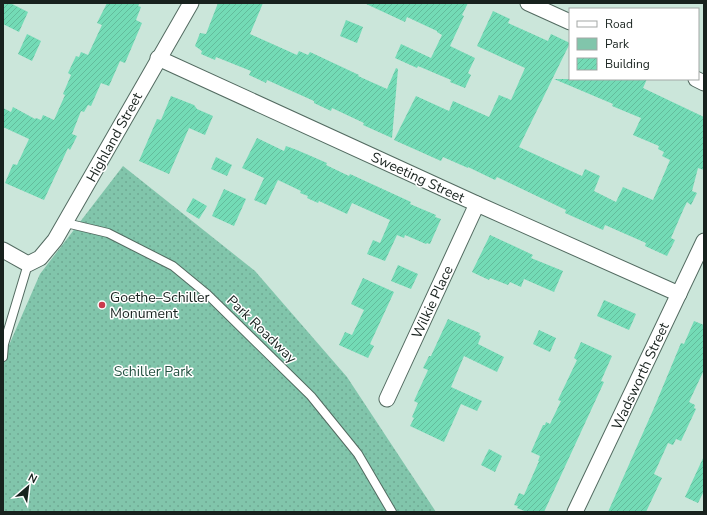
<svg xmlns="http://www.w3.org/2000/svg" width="707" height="515" viewBox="0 0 707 515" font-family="'Nunito Sans',sans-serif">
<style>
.green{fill:url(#green-dots)}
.building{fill:url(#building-hatch)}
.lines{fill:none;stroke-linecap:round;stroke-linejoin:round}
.lane-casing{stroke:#536b61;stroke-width:10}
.street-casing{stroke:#536b61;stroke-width:17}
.lane{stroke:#fff;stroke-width:8}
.street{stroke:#fff;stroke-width:15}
.poi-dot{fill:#ca3a4c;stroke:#fff;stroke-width:1.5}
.labels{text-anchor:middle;stroke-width:3;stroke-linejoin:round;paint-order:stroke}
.street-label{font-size:14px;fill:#18221e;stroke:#fff}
.poi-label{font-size:14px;fill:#18221e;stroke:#fff;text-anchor:start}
.park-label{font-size:14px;fill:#275444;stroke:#fff}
</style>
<defs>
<pattern id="green-dots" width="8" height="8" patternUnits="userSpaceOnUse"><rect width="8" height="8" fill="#81c5ab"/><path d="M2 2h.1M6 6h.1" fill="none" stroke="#6fa993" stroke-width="1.8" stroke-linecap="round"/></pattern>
<pattern id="building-hatch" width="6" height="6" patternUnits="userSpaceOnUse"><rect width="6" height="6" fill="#73dbb6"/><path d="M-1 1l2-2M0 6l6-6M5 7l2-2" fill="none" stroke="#63bc9c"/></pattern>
</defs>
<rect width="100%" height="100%" fill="#cbe6da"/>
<!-- green -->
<path class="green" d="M 123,166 L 255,271 L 347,377 L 436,512 L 3,512 L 3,359 L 40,274 Z"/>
<!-- building -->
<g class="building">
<path d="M 3,3 L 10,3 L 28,12 L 19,32 L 3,24 Z"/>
<path d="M 107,3 L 140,3 L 138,6 L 141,7 L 136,20 L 142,23 L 125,63 L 120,61 L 109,86 L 101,83 L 91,106 L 88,105 L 84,112 L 81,111 L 72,134 L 77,136 L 70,150 L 68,148 L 44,200 L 5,183 L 13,164 L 17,165 L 29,139 L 3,127 L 3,108 L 11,112 L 13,107 L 35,119 L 36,118 L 41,120 L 43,115 L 54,120 L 65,95 L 63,94 L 71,75 L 68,73 L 76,56 L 79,57 L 81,52 L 88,55 L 102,25 L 97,23 Z"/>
<path d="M 218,3 L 263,3 L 250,34 L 297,55 L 299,51 L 308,55 L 310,52 L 359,75 L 358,76 L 387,89 L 396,68 L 398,69 L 392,138 L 363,125 L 364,123 L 332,108 L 331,111 L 314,103 L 314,101 L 267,80 L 266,83 L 249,75 L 251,71 L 216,57 L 215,60 L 201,54 L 202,51 L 195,46 L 200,33 L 206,34 Z"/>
<path d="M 364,3 L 468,3 L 462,15 L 464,16 L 450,46 L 475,58 L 468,73 L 471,75 L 465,88 L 450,82 L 451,80 L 418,66 L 417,68 L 395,58 L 401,44 L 431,58 L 442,35 L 437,32 L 437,31 L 407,17 L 405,22 Z"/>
<path d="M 493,11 L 510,19 L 508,23 L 548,41 L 551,34 L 570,43 L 519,147 L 582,176 L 585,169 L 600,176 L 594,191 L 616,202 L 623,187 L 653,200 L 670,160 L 662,156 L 664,152 L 658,149 L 659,146 L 633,135 L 641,118 L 612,106 L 613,104 L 554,79 L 647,79 L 643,88 L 704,117 L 704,170 L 698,168 L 692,191 L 697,193 L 691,205 L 687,202 L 684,208 L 671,238 L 675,240 L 667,256 L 645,246 L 646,243 L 605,225 L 603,230 L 565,213 L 566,210 L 497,177 L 495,180 L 468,167 L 468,168 L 443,157 L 441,161 L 394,140 L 416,96 L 449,111 L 453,101 L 489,117 L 499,95 L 511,100 L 525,68 L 477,46 Z"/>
<path d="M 346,20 L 363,27 L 357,43 L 340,36 Z"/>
<path d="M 27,34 L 41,41 L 32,61 L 18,54 Z"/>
<path d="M 171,96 L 194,105 L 197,109 L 213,116 L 205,135 L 189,128 L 169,174 L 139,161 L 157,119 L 161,120 Z"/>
<path d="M 257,138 L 284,151 L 286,146 L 297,150 L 327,163 L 326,165 L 349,176 L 350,174 L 411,202 L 410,204 L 436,215 L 435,217 L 441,219 L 430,244 L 427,243 L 426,244 L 405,235 L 404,238 L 397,235 L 385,261 L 367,254 L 373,240 L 380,243 L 390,220 L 352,203 L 347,214 L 319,201 L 318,203 L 307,198 L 308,196 L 300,193 L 301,191 L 278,180 L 266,205 L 254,200 L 264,178 L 242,168 Z"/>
<path d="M 216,157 L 232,165 L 227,176 L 211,169 Z"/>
<path d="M 224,189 L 246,199 L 234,226 L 212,216 Z"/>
<path d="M 193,198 L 207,206 L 199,219 L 186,211 Z"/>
<path d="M 490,235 L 533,255 L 531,258 L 563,271 L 554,292 L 524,279 L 521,287 L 510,282 L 508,285 L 490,278 L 489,280 L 472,272 Z"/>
<path d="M 398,265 L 418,274 L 411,289 L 391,281 Z"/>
<path d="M 363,278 L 394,292 L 370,344 L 374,346 L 368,358 L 339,345 L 345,332 L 352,335 L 364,310 L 351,304 Z"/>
<path d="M 604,300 L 636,314 L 629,330 L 597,316 Z"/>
<path d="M 448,319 L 480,333 L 479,335 L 481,336 L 478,344 L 504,357 L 497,372 L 464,356 L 451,387 L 482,401 L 477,411 L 461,404 L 444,442 L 410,426 L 414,418 L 412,417 L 418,403 L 414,401 L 428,370 L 423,368 L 429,356 L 431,356 Z"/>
<path d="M 694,321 L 704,325 L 704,370 L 689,402 L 695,405 L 694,408 L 696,409 L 681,441 L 676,439 L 673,445 L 668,443 L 654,474 L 662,478 L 646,512 L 608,512 L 654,408 L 681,343 L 684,344 Z"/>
<path d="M 539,330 L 556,338 L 550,352 L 533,344 Z"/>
<path d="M 581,342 L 612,356 L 601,381 L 604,382 L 544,512 L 527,512 L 517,508 L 518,506 L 514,505 L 519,493 L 524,495 L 539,461 L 538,461 L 540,456 L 531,452 L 543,425 L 545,425 L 546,422 L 550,424 L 561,401 L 558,400 L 577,360 L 574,358 Z"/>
<path d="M 489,449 L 502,456 L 495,472 L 481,465 Z"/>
<path d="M 704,456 L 704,491 L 698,503 L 685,497 Z"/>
</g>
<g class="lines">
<defs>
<g id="lane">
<path d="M 66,223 L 108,233 L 173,266 L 207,294 L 311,396 L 358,454 L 392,512"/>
<path d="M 3,357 L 4,344 L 28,264"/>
</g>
<g id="street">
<path d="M 528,3 L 570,22"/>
<path d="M 158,58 L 477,204 L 679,294"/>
<path d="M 696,79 L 704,83"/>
<path d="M 3,250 L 28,264 L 40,258 L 55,240 L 191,3"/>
<path d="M 387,399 L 477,204"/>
<path d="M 575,512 L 704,241"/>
</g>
</defs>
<!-- lane casing -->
<use href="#lane" class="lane-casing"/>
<!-- street casing -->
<use href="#street" class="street-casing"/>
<!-- lane -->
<use href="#lane" class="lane"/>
<!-- street -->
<use href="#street" class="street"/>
</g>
<!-- markers -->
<circle class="poi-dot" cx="102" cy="305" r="4"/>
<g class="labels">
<!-- street labels -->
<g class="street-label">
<text transform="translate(114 137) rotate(-61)" y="5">Highland Street</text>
<text transform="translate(418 177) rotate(25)" y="5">Sweeting Street</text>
<text transform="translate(432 302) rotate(-65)" y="5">Wilkie Place</text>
<text transform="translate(262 329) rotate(44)" y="5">Park Roadway</text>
<text transform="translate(640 376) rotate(-65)" y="5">Wadsworth Street</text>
</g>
<!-- poi labels -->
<g class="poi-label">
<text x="110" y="302">Goethe–Schiller<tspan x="110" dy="16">Monument</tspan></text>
</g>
<!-- park labels -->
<g class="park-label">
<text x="153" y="376">Schiller Park</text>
</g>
</g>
<!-- border -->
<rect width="707" height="515" fill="none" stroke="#18221e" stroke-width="8"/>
<!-- legend -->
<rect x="569" y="8" width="130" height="72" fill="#ffffff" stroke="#a3a7a5"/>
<rect x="577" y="21" width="20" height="6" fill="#ffffff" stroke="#a3a7a5"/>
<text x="605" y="28" font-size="12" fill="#18221e">Road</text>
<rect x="577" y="38" width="20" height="12" fill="#81c5ab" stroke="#a3a7a5"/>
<text x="605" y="48" font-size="12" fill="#18221e">Park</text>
<rect x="577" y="58" width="20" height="12" fill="url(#building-hatch)" stroke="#a3a7a5"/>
<text x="605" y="68" font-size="12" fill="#18221e">Building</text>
<!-- north arrow -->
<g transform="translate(28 487) rotate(28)" stroke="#ffffff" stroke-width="3" paint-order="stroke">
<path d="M0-3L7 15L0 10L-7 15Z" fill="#18221e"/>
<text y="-6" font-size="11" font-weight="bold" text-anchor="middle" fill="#18221e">N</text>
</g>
</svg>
